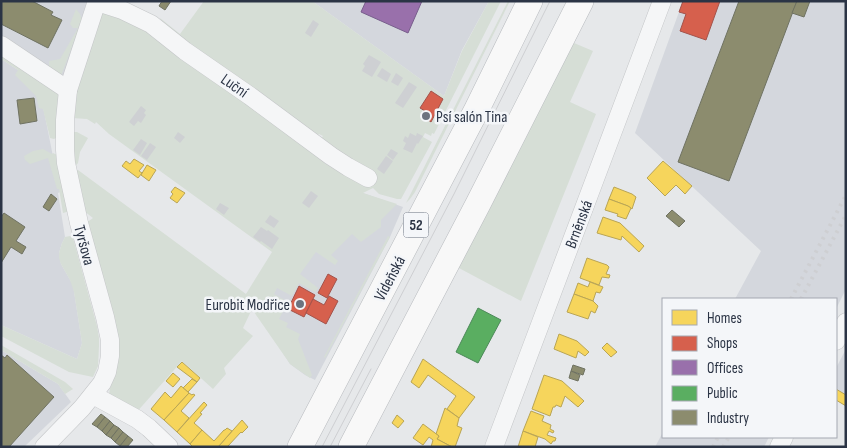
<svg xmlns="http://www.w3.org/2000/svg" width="847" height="448" viewBox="0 0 847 448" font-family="'Sofia Sans Condensed',sans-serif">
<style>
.built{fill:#d4d7dd}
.green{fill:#d6ded6}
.homes{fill:#f6d55c;stroke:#b9a555}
.shops{fill:#d6604d;stroke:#a3534b}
.offices{fill:#9970ab;stroke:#785e8c}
.public{fill:#5aae61;stroke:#4c8959}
.industry{fill:#8c8c6e;stroke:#6f7262}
.building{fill:#ced0d3}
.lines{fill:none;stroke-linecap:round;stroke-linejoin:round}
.minor-casing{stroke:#c4c6c8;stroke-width:19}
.highway-casing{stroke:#b8bbbf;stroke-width:26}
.minor{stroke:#f5f6f7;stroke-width:18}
.highway{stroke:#f8f8f8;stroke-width:25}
.tram{stroke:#cecfd2;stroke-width:1}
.rail{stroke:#cecfd2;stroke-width:4;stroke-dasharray:2.5 5;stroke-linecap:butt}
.poi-dot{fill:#6c737f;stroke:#f4f6f9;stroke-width:2}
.labels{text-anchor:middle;stroke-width:5;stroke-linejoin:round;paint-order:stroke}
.shield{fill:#f4f6f9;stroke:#676e7b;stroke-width:1}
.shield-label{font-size:15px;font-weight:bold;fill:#2b3445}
.street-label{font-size:16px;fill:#2b3445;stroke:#f4f6f9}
.poi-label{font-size:16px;fill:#2b3445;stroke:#f4f6f9;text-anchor:start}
</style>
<rect width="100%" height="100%" fill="#e6e8ea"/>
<!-- built -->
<g class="built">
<path d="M 1,1 L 89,1 L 64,77 L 59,78 L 1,40 Z"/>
<path d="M 312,1 L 489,1 L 462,50 L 444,96 Z"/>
<path d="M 683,1 L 846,1 L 846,289 L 836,309 L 836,299 L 735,299 L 761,251 L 635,133 Z"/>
<path d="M 1,59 L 35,81 L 44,111 L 60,192 L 58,193 L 65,237 L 62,243 L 59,253 L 61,264 L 73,285 L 82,343 L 77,359 L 1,325 Z"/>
<path d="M 363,193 L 403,207 L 390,237 L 315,380 L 305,375 L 290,364 L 246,294 Z"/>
<path d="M 846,349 L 846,406 L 836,400 L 836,368 Z"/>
<path d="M 1,350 L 58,384 L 71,402 L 24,447 L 1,447 Z"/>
<path d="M 663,432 L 663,437 L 769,437 L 764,447 L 655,447 Z"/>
</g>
<!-- green -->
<g class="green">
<path d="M 204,1 L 312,1 L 444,96 L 462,51 L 489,1 L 501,1 L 434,134 L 432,133 L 431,136 L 425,133 L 423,137 L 432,142 L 401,199 L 397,199 L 379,194 L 373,188 L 363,193 L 397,204 L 381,220 L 381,227 L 361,242 L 352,234 L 331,255 L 338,261 L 335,265 L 316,252 L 300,274 L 318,288 L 315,292 L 299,283 L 292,296 L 277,288 L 274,294 L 288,302 L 279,319 L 288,323 L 286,327 L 300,334 L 298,339 L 312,375 L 310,378 L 290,364 L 252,309 L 243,328 L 253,336 L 224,368 L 226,374 L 213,389 L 182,361 L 135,414 L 109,394 L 118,343 L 114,316 L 86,223 L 93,218 L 84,211 L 75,171 L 78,170 L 246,294 L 272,252 L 109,134 L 96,122 L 95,124 L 87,119 L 72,118 L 74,94 L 100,14 L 104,12 L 140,25 L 347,177 L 352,174 L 318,143 L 323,136 L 319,134 L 314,139 L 164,26 L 160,18 L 180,34 Z"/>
<path d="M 508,1 L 510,1 L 415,192 L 410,199 L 406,203 Z"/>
<path d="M 76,9 L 80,14 L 82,20 L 61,76 L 49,68 L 49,61 L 60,59 L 78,28 L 73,28 L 70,24 Z"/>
<path d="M 574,43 L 593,51 L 570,102 L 596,114 L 521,301 L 457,267 Z"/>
<path d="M 1,50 L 54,88 L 59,97 L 58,137 L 54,139 L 50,138 L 43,109 L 39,108 L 36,96 L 15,75 L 18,70 L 1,59 Z"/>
<path d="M 73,132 L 77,132 L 88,138 L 80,152 L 78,163 L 74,168 Z"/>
<path d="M 43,149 L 52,154 L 53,153 L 57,155 L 70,211 L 63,213 L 59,189 L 57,189 L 48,158 L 30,164 L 25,160 L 24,156 L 33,151 Z"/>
<path d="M 70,236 L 73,238 L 97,326 L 99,338 L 99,346 L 98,366 L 93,377 L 69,372 L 1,336 L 1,325 L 77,359 L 82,343 L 74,292 L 70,280 L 61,264 L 59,258 L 59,253 L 62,243 L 65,237 Z"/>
<path d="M 388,236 L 390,237 L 325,358 L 324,357 Z"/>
<path d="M 1,345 L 65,382 L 73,389 L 65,394 L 58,384 L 1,350 Z"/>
</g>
<!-- homes -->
<g class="homes">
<path d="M 134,159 L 144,165 L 139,171 L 142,173 L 138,178 L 122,166 L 126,161 L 130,164 Z"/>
<path d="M 663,161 L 692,186 L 685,194 L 676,185 L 665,196 L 647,178 Z"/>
<path d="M 147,165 L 156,170 L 149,181 L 141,175 Z"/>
<path d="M 175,187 L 185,193 L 177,203 L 170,198 L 173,194 L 171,192 Z"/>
<path d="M 614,187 L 632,194 L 636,197 L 632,209 L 628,206 L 609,199 Z"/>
<path d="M 609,199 L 628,206 L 631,208 L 626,219 L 617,216 L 618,214 L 605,210 Z"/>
<path d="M 603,217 L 620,223 L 644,246 L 639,252 L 622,236 L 621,240 L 597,233 Z"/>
<path d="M 587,258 L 607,265 L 609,267 L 606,274 L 610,275 L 609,278 L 602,277 L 599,285 L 580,278 Z"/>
<path d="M 590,282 L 603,287 L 600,293 L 596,292 L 593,301 L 574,294 L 578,283 L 588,287 Z"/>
<path d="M 574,294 L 593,301 L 598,306 L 595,313 L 591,311 L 588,319 L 567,312 Z"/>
<path d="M 559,334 L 577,341 L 589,352 L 585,356 L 578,351 L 576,358 L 554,349 Z"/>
<path d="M 607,343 L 617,352 L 611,357 L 602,348 Z"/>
<path d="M 423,359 L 475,397 L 459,418 L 447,409 L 456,396 L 428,375 L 419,388 L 411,382 Z"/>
<path d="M 182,362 L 200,378 L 197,382 L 177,367 Z"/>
<path d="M 173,373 L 180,379 L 173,387 L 166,381 Z"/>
<path d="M 544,375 L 562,381 L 584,401 L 578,407 L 565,396 L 561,407 L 556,405 L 555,407 L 553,407 L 550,416 L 532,409 Z"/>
<path d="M 192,379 L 197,382 L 188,392 L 183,388 Z"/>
<path d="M 181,386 L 189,393 L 164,420 L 151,409 L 165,392 L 171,398 Z"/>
<path d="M 836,389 L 846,395 L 846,406 L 836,400 Z"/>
<path d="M 189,393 L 192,395 L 193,394 L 195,395 L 181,411 L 189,418 L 177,432 L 164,420 Z"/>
<path d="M 204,402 L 207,405 L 200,413 L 202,414 L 194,423 L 202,430 L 190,444 L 177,432 Z"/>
<path d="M 445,408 L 459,418 L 457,426 L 462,428 L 455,447 L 452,447 L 437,439 L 439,436 L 436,434 Z"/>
<path d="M 531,411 L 544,416 L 542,421 L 551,425 L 550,429 L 554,431 L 553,433 L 549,431 L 547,435 L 556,438 L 555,441 L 553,441 L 551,444 L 545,439 L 523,431 Z"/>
<path d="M 397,415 L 404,421 L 398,428 L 392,423 Z"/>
<path d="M 242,420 L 248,427 L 242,433 L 241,432 L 228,446 L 228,447 L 218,447 Z"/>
<path d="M 423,424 L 439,436 L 437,439 L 452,447 L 431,447 L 433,440 L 429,437 L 423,445 L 413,438 Z"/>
<path d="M 227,428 L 232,431 L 218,447 L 193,447 L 190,444 L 202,430 L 214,441 L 224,430 L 225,430 Z"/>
<path d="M 523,431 L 538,437 L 535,447 L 518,447 Z"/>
</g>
<!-- shops -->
<g class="shops">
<path d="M 683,1 L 720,1 L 706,40 L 680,31 L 686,14 L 679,12 Z"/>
<path d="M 431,91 L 443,99 L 431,122 L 427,119 L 423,120 L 423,114 L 425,111 L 420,108 Z"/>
<path d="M 328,274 L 337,279 L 327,298 L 318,293 Z"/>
<path d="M 299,286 L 315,295 L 304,317 L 288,309 Z"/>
<path d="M 329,296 L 338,301 L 326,324 L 306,313 L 313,299 L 324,305 Z"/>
</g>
<!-- offices -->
<path class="offices" d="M 366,1 L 422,1 L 408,33 L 361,12 Z"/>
<!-- public -->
<path class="public" d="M 478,308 L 501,320 L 478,363 L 456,352 Z"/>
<!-- industry -->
<g class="industry">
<path d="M 1,1 L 32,1 L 53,12 L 51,15 L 62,20 L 48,48 L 1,24 Z"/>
<path d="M 162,1 L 171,1 L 165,10 L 159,6 Z"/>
<path d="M 739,1 L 797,1 L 729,181 L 678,162 Z"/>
<path d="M 797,1 L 810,1 L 804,17 L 792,13 Z"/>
<path d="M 34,98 L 37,121 L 20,124 L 17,100 Z"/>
<path d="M 51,194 L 57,199 L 49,211 L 43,207 Z"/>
<path d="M 672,210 L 685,221 L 679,227 L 666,216 Z"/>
<path d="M 4,213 L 25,227 L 16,241 L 26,247 L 22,254 L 11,247 L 1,263 L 1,217 Z"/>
<path d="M 1,355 L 5,358 L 7,355 L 54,397 L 9,447 L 1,447 Z"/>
<path d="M 573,365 L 585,369 L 583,375 L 571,371 Z"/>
<path d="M 571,371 L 580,375 L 578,381 L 569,378 Z"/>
<path d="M 101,414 L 105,417 L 97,427 L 92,424 Z"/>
<path d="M 105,417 L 110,421 L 102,431 L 97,427 Z"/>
<path d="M 110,421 L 114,425 L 106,435 L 102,431 Z"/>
<path d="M 114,425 L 119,428 L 111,438 L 106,435 Z"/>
<path d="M 119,428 L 123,432 L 115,442 L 111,438 Z"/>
<path d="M 123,432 L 128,436 L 120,446 L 115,442 Z"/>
<path d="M 128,436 L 133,440 L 127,447 L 121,447 L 120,446 Z"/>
</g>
<!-- building -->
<g class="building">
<path d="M 313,20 L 319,24 L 311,37 L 305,33 Z"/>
<path d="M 369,55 L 381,62 L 372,77 L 362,71 L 365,66 L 363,64 Z"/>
<path d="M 382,68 L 391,74 L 387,82 L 377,76 Z"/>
<path d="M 396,73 L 403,78 L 398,86 L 391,82 Z"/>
<path d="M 409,82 L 417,87 L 403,108 L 395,103 Z"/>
<path d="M 141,106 L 146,110 L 144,113 L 146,115 L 141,123 L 138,121 L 134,126 L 129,122 Z"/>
<path d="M 178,132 L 185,137 L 180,143 L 174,138 Z"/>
<path d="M 410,133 L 416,136 L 417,133 L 423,136 L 418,144 L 417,143 L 412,153 L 403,149 L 406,143 L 403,141 L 405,136 L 408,138 Z"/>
<path d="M 141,139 L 147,143 L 140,155 L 133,150 Z"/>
<path d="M 150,143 L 156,147 L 147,160 L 141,156 Z"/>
<path d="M 391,149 L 398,153 L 393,160 L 387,155 Z"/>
<path d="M 386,156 L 393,161 L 384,174 L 377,169 Z"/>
<path d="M 311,191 L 318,196 L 309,208 L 302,203 Z"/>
<path d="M 220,203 L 229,208 L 224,215 L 216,209 Z"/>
<path d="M 270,215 L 279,221 L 274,228 L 265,222 Z"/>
<path d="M 261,227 L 267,231 L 268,230 L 279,238 L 272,249 L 261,241 L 260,242 L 253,237 Z"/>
</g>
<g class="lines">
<defs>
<g id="minor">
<path d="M 97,2 L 122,10 L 151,24 L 185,51 L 250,96 L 331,156 L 348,167 L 368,178"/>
<path d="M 1,45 L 68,90"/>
<path d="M 836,341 L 846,322"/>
<path d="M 93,395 L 137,419 L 149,428 L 169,447"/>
<path d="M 44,447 L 82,408 L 102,383 L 107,372 L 110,356 L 110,340 L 105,317 L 79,223 L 66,163 L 65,150 L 65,120 L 68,90 L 97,1"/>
<path d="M 494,447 L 662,1"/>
<path d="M 779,447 L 784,437"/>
</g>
<g id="highway">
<path d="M 300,447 L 477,109 L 530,1"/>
<path d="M 351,447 L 478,204 L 581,1"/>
</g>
</defs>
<!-- minor casing -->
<use href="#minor" class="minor-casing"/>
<!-- highway casing -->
<use href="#highway" class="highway-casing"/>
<!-- minor -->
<use href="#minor" class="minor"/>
<!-- highway -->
<use href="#highway" class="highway"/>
<!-- tram -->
<g class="tram">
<path d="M 322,447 L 454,194 L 550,1"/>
<path d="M 330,447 L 371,369"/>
</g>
<!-- rail -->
<g class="rail">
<path d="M 791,299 L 846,195"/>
<path d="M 801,299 L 846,215"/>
<path d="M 713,447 L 718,437"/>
<path d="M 723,447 L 729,437"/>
</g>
</g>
<!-- markers -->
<g class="poi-dot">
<circle cx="426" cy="116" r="5"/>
<circle cx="300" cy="304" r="5"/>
</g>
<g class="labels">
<!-- shield labels -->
<rect class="shield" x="403.5" y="212.5" width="25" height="25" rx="4"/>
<g class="shield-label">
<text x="416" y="230">52</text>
</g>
<!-- street labels -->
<g class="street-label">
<text transform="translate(235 85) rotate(35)" y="6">Luční</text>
<text transform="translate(578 224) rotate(-69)" y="6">Brněnská</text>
<text transform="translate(85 245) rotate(75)" y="6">Tyršova</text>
<text transform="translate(389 278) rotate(-62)" y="6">Vídeňská</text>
</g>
<!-- poi labels -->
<g class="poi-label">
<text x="436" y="122">Psí salón Tina</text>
<text x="290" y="310" text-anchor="end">Eurobit Modřice</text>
</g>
</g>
<!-- border -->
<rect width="847" height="448" fill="none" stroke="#2b3445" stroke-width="5"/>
<!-- legend -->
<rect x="662" y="298" width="175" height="140" fill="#f4f6f9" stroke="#a4a8b1"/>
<rect x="672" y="310" width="25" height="15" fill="#f6d55c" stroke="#a4a8b1"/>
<text x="707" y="323" font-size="15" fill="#2b3445">Homes</text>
<rect x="672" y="336" width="25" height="15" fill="#d6604d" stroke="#a4a8b1"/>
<text x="707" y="348" font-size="15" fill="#2b3445">Shops</text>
<rect x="672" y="360" width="25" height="15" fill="#9970ab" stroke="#a4a8b1"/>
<text x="707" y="373" font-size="15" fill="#2b3445">Offices</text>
<rect x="672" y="386" width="25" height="15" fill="#5aae61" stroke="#a4a8b1"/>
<text x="707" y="398" font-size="15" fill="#2b3445">Public</text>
<rect x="672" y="410" width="25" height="15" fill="#8c8c6e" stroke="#a4a8b1"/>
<text x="707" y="423" font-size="15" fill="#2b3445">Industry</text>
</svg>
